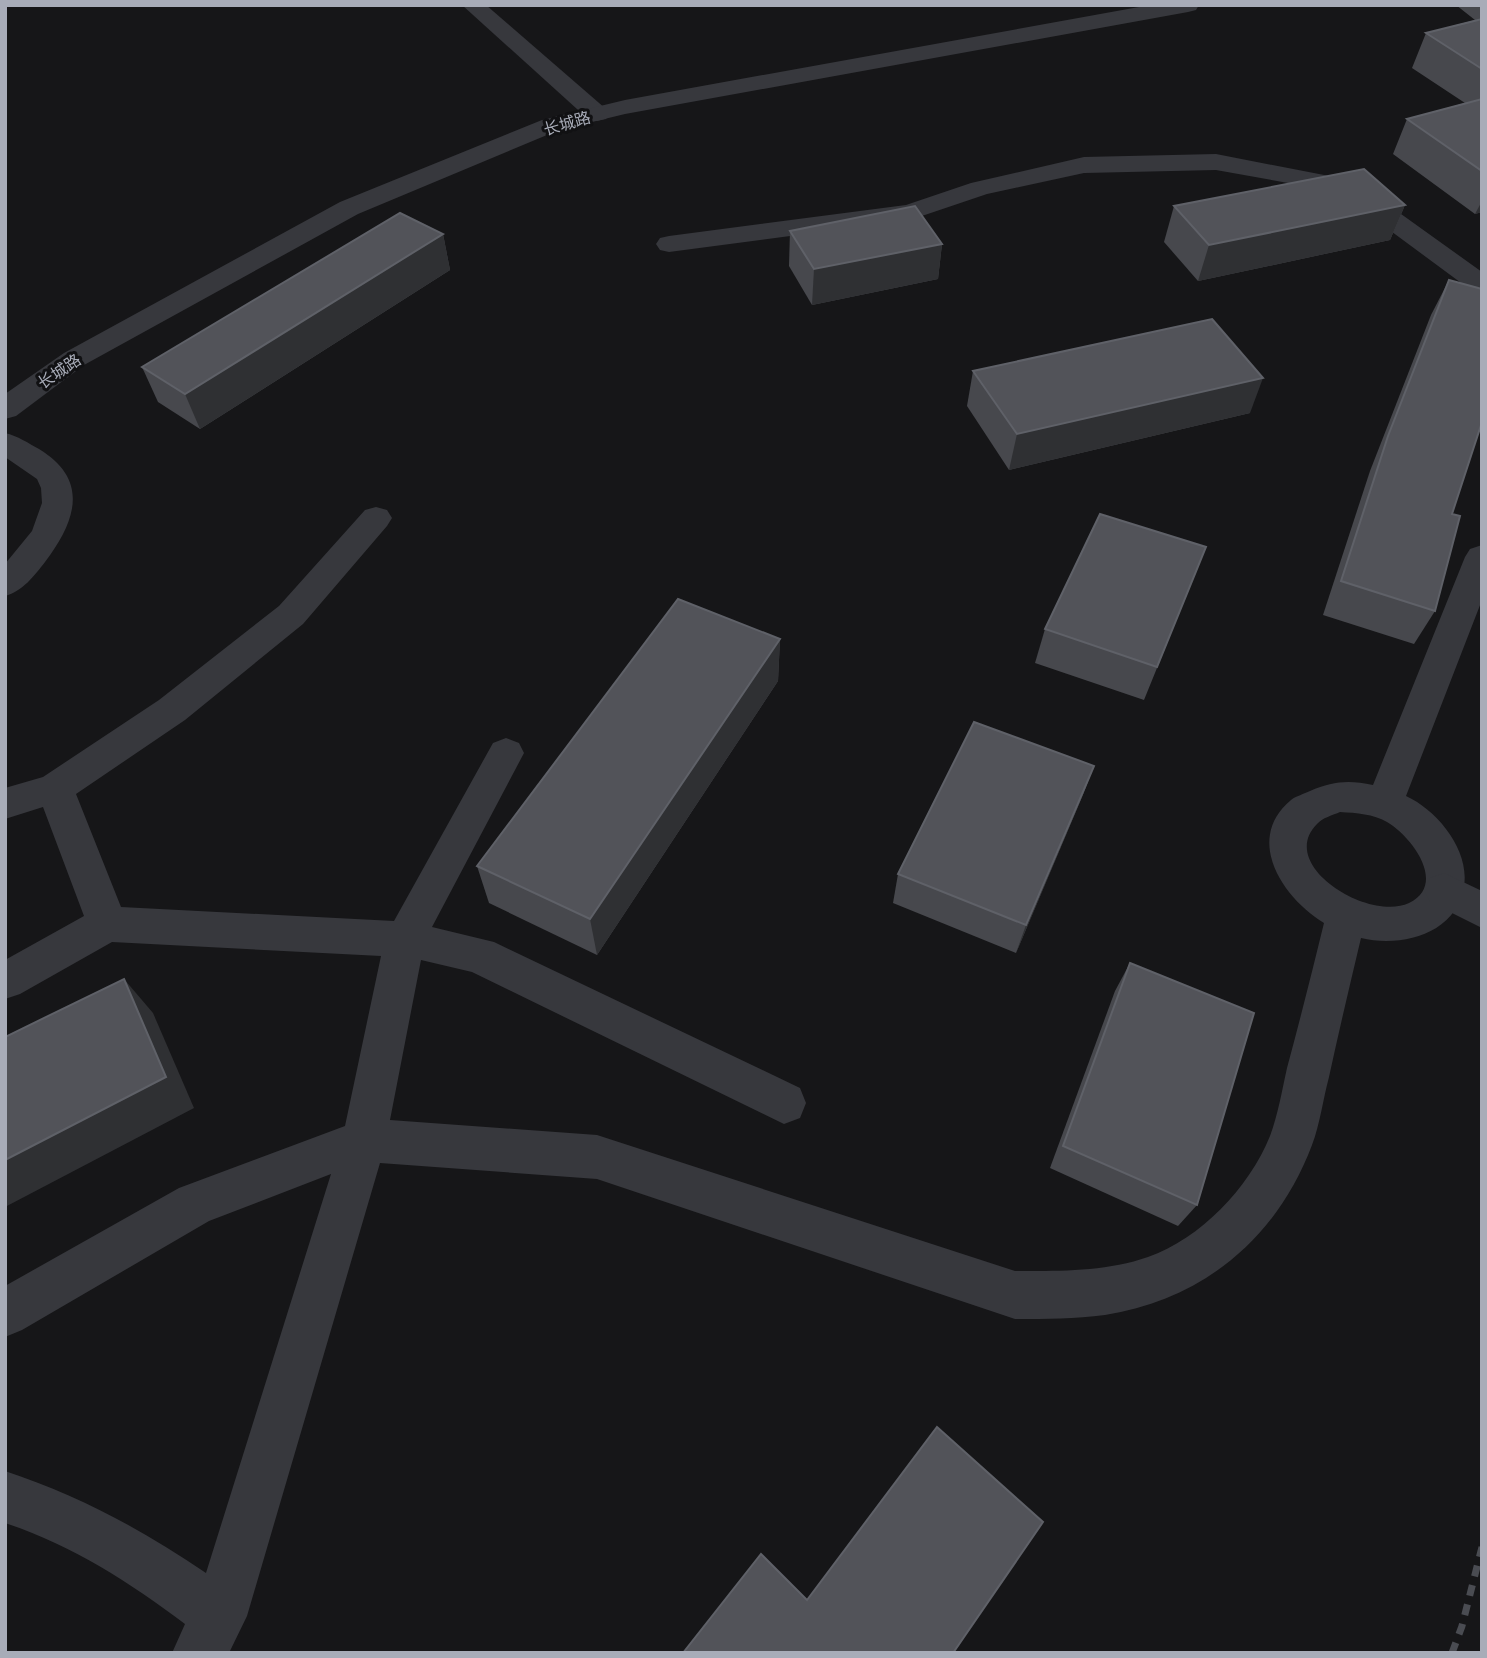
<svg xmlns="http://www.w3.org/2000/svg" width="1487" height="1658" viewBox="0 0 1487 1658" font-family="Signika,'Noto Sans SC',sans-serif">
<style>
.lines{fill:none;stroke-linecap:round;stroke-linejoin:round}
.minor{fill:#37383d;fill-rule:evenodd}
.tertiary{fill:#37383d;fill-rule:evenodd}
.rail{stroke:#4a4c52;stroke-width:7;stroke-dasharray:11 9;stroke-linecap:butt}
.wall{fill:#47484d}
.shaded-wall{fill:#2f3033}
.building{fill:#525359;stroke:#5f6168;stroke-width:2}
.labels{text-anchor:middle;stroke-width:6;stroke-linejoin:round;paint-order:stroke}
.far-street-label{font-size:16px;fill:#a8acb8;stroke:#111113}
</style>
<rect width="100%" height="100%" fill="#161618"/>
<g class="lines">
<!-- minor -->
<g class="minor">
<path d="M 462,5 L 486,5 L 606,109 L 609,114 L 606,119 L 597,121 L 588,119 Z"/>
<path d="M 1216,154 L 1355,181 L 1482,272 L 1482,293 L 1472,291 L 1338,192 L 1216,170 L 1084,173 L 987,194 L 910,220 L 669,252 L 660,250 L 656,244 L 660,238 L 669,236 L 906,205 L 971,183 L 1084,157 Z"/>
<path d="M 5,433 C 18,436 28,443 39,449 C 90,480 76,521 45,562 C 34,576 23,591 5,596 L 5,564 L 32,531 L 42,503 L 41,488 L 37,479 L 5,457 Z"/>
<path d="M 376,507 L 387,510 L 392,518 L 387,526 L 303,624 L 185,720 L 76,794 L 121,907 L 394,921 L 493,743 L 506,738 L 519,743 L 524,753 L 432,927 L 494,942 L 800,1088 L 806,1103 L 800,1118 L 784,1124 L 472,972 L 421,960 L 390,1120 L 597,1135 L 1015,1271 C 1059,1271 1105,1272 1148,1257 C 1200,1239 1249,1188 1270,1136 C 1278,1115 1282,1090 1287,1068 C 1300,1020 1312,972 1324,923 C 1284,899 1243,840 1291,800 C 1296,796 1304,794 1310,791 C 1333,781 1349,780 1373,785 L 1465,557 L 1470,549 L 1482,545 L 1482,600 L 1406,796 C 1437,810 1470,850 1464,886 C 1457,934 1401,948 1361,938 C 1350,984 1339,1031 1329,1077 C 1323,1099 1320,1124 1312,1145 C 1277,1238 1204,1299 1105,1315 C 1075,1319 1045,1319 1015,1319 L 597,1179 L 380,1163 L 247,1616 L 229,1653 L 172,1653 L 185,1624 C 129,1582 72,1545 5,1523 L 5,1471 C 78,1495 143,1530 206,1573 L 331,1174 L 209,1221 L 22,1330 L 5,1337 L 5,1286 L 179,1188 L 345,1126 L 381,956 L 112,942 L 20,994 L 5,999 L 5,960 L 84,916 L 43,807 L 5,819 L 5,788 L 43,777 L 159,700 L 279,606 L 365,510 ZM 1340,812 C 1357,813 1373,814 1387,822 C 1411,836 1448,884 1409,903 C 1369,922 1276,865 1317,824 C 1322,818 1333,815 1340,812 Z"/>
</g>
<!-- tertiary -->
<g class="tertiary">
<path d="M 1150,5 L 1199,5 L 1196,10 L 1188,12 L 625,114 L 559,130 L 358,214 L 84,365 L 16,416 L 5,419 L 5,394 L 64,353 L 340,202 L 542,120 L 625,100 Z"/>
<path d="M 1444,873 L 1482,891 L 1482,928 L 1430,902 L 1424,890 L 1430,878 Z"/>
</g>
<!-- rail -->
<path class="rail" d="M 1452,1653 L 1462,1626 L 1482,1547"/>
</g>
<!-- wall -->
<g class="wall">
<path d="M 1456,5 L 1482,5 L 1482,212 L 1475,214 L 1393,154 L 1407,119 L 1465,103 L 1412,68 L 1426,33 L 1475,20 Z"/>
<path d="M 1405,205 L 1390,240 L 1198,281 L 1164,242 L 1174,206 Z"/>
<path d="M 790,231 L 942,244 L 938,279 L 812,305 L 789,266 Z"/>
<path d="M 443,234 L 450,270 L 200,429 L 158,402 L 142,367 Z"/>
<path d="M 1449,280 L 1452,514 L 1435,611 L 1414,644 L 1323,615 L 1370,471 L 1431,315 Z"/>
<path d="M 973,371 L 1250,413 L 1009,470 L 967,406 Z"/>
<path d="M 1206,547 L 1144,700 L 1035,663 L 1045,629 Z"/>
<path d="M 780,639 L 778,681 L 597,955 L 489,903 L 477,866 Z"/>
<path d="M 1094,766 L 1082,797 L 1016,953 L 893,903 L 898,874 Z"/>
<path d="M 1130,963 L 1197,1205 L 1178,1226 L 1050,1168 L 1115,991 Z"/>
</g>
<!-- shaded-wall -->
<g class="shaded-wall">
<path d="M 1482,201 L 1482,212 L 1475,214 Z"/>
<path d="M 1405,205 L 1390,240 L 1198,281 L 1209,245 Z"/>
<path d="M 443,234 L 450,270 L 200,429 L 185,394 Z"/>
<path d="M 942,244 L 938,279 L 812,305 L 814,269 Z"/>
<path d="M 1263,378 L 1250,413 L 1009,470 L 1017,434 Z"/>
<path d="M 780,639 L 778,681 L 597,955 L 590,919 Z"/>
<path d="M 1094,766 L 1082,797 L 1016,953 L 1026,925 Z"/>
<path d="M 124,979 L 153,1013 L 194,1108 L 5,1207 L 5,1160 Z"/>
</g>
<!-- building -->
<g class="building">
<path d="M 1482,19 L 1482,69 L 1426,33 Z"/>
<path d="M 1482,99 L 1482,171 L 1407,119 Z"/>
<path d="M 1364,169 L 1405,205 L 1209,245 L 1174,206 Z"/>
<path d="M 915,206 L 942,244 L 814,269 L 790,231 Z"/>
<path d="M 400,213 L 443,234 L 185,394 L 142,367 Z"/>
<path d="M 1449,280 L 1482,289 L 1482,422 L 1452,514 L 1460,516 L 1435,611 L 1341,581 L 1388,436 Z"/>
<path d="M 1212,319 L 1263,378 L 1017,434 L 973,371 Z"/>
<path d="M 1100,514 L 1206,547 L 1157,667 L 1045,629 Z"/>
<path d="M 678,599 L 780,639 L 590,919 L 477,866 Z"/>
<path d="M 974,722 L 1094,766 L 1026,925 L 898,874 Z"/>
<path d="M 1130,963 L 1254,1013 L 1197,1205 L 1063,1146 Z"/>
<path d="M 124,979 L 166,1077 L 5,1160 L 5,1037 Z"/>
<path d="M 937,1427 L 1043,1522 L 953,1653 L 683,1653 L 761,1554 L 807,1600 Z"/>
</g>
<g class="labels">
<!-- far-street labels -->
<g class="far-street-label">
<text transform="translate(567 123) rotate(-16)" y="6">长城路</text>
<text transform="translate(59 371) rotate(-34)" y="6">长城路</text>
</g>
</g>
<!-- border -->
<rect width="1487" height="1658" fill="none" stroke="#a8acb8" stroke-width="14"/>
</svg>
